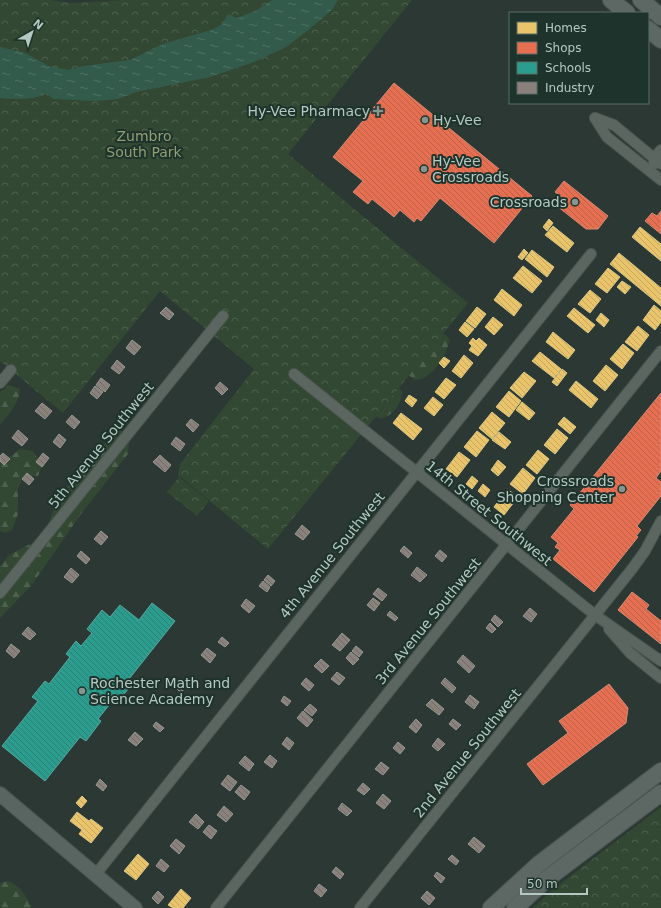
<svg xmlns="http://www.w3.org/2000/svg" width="661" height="908" viewBox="0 0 661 908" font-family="'DejaVu Sans',sans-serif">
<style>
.forest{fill:url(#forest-firs)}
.park{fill:url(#park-crowns)}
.water{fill:url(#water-ripples)}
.homes{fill:url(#homes-back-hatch);stroke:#d9c684}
.shops{fill:url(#shops-back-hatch);stroke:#d88a73}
.schools{fill:url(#schools-back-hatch);stroke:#54aa9e}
.industry{fill:url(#industry-back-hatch);stroke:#979791}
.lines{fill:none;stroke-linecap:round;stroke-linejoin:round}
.street-casing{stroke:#49534f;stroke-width:12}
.secondary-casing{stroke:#49534f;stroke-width:16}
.primary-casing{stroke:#495550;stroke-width:18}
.street{stroke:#5b6661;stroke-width:10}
.secondary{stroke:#596560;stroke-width:14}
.primary{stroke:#5d6864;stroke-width:16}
.poi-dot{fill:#859690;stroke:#1e332b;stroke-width:1.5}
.labels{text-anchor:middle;stroke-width:4;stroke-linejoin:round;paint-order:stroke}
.poi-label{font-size:14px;fill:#b5c9c2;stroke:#1e332b;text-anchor:end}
.park-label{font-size:14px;fill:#959f73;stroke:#1e332b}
.street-label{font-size:14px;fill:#b5c9c2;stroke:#1e332b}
</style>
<defs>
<pattern id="forest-firs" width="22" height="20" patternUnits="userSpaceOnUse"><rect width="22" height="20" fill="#324832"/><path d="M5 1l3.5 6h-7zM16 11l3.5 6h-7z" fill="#4d614e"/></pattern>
<pattern id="park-crowns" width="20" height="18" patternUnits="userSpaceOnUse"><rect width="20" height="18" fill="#324832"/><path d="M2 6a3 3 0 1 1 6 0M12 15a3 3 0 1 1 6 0" fill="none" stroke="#4d614e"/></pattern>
<pattern id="water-ripples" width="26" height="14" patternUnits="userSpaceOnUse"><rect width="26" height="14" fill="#335b4b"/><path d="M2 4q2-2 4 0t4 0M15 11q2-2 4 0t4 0" fill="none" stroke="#4e7163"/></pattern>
<pattern id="homes-back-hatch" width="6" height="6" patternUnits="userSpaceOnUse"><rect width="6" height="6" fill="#e9c46a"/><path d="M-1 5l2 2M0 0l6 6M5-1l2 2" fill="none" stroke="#c5a960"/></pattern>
<pattern id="shops-back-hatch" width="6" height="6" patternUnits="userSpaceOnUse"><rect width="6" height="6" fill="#e76f51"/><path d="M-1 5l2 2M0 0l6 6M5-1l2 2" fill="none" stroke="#bb624b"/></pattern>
<pattern id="schools-back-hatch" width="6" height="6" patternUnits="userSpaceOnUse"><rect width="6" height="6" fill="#2a9d8f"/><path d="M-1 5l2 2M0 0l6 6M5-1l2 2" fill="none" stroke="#2e8076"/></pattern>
<pattern id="industry-back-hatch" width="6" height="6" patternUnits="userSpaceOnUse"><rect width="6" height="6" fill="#8a817c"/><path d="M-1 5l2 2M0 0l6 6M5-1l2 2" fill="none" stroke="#716c68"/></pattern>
</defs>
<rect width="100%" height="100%" fill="#2b3833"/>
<!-- forest -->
<g class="forest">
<path d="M 439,333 L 446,335 L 450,340 C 445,357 432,380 414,380 L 407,373 Z"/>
<path d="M 9,385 L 20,389 C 19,404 9,414 0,425 L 0,392 Z"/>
<path d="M 397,385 L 402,392 C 401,405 393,416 380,419 L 375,416 Z"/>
<path d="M 116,431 L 126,431 L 129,442 L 128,454 L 81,514 L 31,586 L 0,618 L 0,566 L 9,555 L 38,540 L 48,526 L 53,510 L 75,476 Z"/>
<path d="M 20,449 L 33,451 L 42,466 L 38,476 L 24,476 L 18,488 L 18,514 L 12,530 L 5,533 L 0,531 L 0,459 L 11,456 Z"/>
<path d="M 8,881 C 22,887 25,895 32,908 L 0,908 L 0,883 Z"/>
</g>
<!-- park -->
<g class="park">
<path d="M 0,0 L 50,0 L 72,3 L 122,0 L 412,0 L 288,154 L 468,303 L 268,549 L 178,475 L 180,464 L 254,369 L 160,291 L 63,413 L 0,361 Z"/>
<path d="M 179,477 L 209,501 L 197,516 L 167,492 Z"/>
<path d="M 661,807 L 661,908 L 533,908 L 547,894 Z"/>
</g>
<!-- water -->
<path class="water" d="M 272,0 L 338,0 L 332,10 L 307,31 L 286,47 L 254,62 L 210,77 L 136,92 L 118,99 L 96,101 L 53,99 L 47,93 C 32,101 16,99 0,98 L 0,47 L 25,53 L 49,66 L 69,70 L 83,66 L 130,60 L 163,44 L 214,29 L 222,24 L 228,14 L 237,18 L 257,10 Z"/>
<!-- homes -->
<g class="homes">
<path d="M 549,219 L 553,223 L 547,231 L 543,227 Z"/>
<path d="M 553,226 L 574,243 L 567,252 L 545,235 Z"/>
<path d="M 640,227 L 661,244 L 661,261 L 632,237 Z"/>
<path d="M 524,249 L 528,253 L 522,260 L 518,257 Z"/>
<path d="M 532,250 L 554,267 L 547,277 L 525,259 Z"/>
<path d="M 619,253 L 661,288 L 661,306 L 610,264 Z"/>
<path d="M 523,266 L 542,281 L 532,293 L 513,278 Z"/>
<path d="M 608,268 L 620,277 L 607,293 L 595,284 Z"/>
<path d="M 622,281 L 631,287 L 625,294 L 617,287 Z"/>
<path d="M 502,289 L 522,305 L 514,316 L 494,300 Z"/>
<path d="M 590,290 L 601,299 L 590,313 L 578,304 Z"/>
<path d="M 654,305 L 661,311 L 661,322 L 655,330 L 643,320 Z"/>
<path d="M 477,307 L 486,314 L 475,328 L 466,321 Z"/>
<path d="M 574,308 L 595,325 L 588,333 L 567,316 Z"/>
<path d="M 601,313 L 609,320 L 604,327 L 596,320 Z"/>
<path d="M 493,317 L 503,325 L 494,335 L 485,327 Z"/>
<path d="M 465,322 L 474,329 L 467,337 L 459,330 Z"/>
<path d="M 638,326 L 649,335 L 637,351 L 625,342 Z"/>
<path d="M 553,332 L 575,350 L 568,359 L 546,342 Z"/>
<path d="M 473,338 L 476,341 L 479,338 L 487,345 L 478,356 L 469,350 L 472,346 L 469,343 Z"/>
<path d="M 623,344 L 634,353 L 622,369 L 610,359 Z"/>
<path d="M 540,352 L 561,369 L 554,378 L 532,361 Z"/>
<path d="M 464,355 L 473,363 L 461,378 L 452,371 Z"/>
<path d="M 444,357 L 450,361 L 444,368 L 439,363 Z"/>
<path d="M 606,365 L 618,375 L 605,391 L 593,381 Z"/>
<path d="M 562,369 L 567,373 L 557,386 L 552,382 Z"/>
<path d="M 524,372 L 536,381 L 522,398 L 510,388 Z"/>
<path d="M 446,378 L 456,385 L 444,399 L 435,392 Z"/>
<path d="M 576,381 L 598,399 L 591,408 L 569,390 Z"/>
<path d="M 509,391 L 521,401 L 509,417 L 496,407 Z"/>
<path d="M 409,395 L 417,400 L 412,407 L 405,401 Z"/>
<path d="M 433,397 L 443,405 L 434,416 L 424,408 Z"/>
<path d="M 522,402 L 535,413 L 529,420 L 516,410 Z"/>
<path d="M 492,412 L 505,423 L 492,439 L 479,428 Z"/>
<path d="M 401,413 L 422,429 L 413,440 L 393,423 Z"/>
<path d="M 564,417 L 576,427 L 570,434 L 558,424 Z"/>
<path d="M 557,429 L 568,438 L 555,454 L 544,445 Z"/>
<path d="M 477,431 L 489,440 L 476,457 L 464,447 Z"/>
<path d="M 499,432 L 511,442 L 505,449 L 492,440 Z"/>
<path d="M 538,450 L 549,459 L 537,474 L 526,465 Z"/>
<path d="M 459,452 L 470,460 L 457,477 L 446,469 Z"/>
<path d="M 498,460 L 506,467 L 498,476 L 491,470 Z"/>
<path d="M 523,468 L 535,478 L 523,494 L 510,484 Z"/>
<path d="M 472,476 L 478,481 L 472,489 L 466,484 Z"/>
<path d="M 483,484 L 490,490 L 485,497 L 478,491 Z"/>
<path d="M 507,489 L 518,497 L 504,515 L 494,507 Z"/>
<path d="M 82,796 L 87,801 L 81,808 L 76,803 Z"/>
<path d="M 77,812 L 89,821 L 91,819 L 103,828 L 91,843 L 79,834 L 82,830 L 70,821 Z"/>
<path d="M 138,854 L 149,864 L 136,880 L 124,871 Z"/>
<path d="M 181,889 L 191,898 L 183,908 L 173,908 L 168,905 Z"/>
</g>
<!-- shops -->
<g class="shops">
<path d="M 394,83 L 532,196 L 494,243 L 440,198 L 421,221 L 417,218 L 414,222 L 400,210 L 394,217 L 372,199 L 368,204 L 353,192 L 363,181 L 333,157 Z"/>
<path d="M 564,181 L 608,216 L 598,229 L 586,229 L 557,206 L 563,198 L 555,192 Z"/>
<path d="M 661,211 L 661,234 L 645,221 L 652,213 L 657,216 Z"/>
<path d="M 661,393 L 661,471 L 656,478 L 661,482 L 661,496 L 637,526 L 641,530 L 636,536 L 638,537 L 594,592 L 553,559 L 560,550 L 555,547 L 558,543 L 551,537 L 574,509 L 570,505 Z"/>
<path d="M 632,592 L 649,605 L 646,609 L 661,621 L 661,644 L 618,610 Z"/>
<path d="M 609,684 L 628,708 L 626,723 L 543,785 L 527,764 L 568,733 L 559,721 Z"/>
</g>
<!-- schools -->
<path class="schools" d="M 152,603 L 175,621 L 125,684 L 129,688 L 121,698 L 117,695 L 98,719 L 101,721 L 86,741 L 80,737 L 45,781 L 2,746 L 38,701 L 32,697 L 45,681 L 49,684 L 70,657 L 66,654 L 76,641 L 81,646 L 92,633 L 87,629 L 102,610 L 110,617 L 120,605 L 139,620 Z"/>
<!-- industry -->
<g class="industry">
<path d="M 166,307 L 174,314 L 169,320 L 160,313 Z"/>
<path d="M 132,340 L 141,347 L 134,355 L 126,348 Z"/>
<path d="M 117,360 L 125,367 L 119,374 L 111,368 Z"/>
<path d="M 101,378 L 110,385 L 105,392 L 96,385 Z"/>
<path d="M 220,382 L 228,389 L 222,395 L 215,388 Z"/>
<path d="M 95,386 L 103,392 L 97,399 L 90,393 Z"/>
<path d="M 42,403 L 52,411 L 45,419 L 35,411 Z"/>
<path d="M 72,415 L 80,422 L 74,429 L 66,422 Z"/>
<path d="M 191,419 L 199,425 L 193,432 L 186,425 Z"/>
<path d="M 18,430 L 28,439 L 22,446 L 12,438 Z"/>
<path d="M 59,434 L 66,440 L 60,448 L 53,442 Z"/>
<path d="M 176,437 L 185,444 L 180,451 L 171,444 Z"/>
<path d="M 3,453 L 10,459 L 4,465 L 0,461 L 0,456 Z"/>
<path d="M 43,453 L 49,458 L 42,467 L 36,462 Z"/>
<path d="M 160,455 L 171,465 L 165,472 L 153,462 Z"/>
<path d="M 27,473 L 34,479 L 29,485 L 22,479 Z"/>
<path d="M 302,525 L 310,532 L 303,540 L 295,534 Z"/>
<path d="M 101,531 L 108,537 L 101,545 L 94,539 Z"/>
<path d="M 404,546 L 412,553 L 408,558 L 400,551 Z"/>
<path d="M 440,550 L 447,556 L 442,562 L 435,556 Z"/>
<path d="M 81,551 L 90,559 L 86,564 L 77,556 Z"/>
<path d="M 417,567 L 427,575 L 420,582 L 411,575 Z"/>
<path d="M 71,568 L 79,575 L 72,583 L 64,577 Z"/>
<path d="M 268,575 L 275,581 L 271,586 L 264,580 Z"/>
<path d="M 263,581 L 270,587 L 267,592 L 259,586 Z"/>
<path d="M 378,588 L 387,595 L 382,601 L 373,594 Z"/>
<path d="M 373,598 L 380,603 L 374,611 L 367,605 Z"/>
<path d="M 246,599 L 255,606 L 249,613 L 241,606 Z"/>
<path d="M 530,608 L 537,614 L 531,622 L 523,616 Z"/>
<path d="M 390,611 L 398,618 L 395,621 L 387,615 Z"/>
<path d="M 495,615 L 503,622 L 498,627 L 491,620 Z"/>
<path d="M 490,623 L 496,629 L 492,633 L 486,628 Z"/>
<path d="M 28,627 L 36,634 L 30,640 L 22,634 Z"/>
<path d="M 342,633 L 350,640 L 340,651 L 332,645 Z"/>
<path d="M 222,637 L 229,643 L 225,647 L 218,642 Z"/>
<path d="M 11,644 L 20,651 L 14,658 L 6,651 Z"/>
<path d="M 356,646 L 363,652 L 359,657 L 352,651 Z"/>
<path d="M 207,648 L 216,655 L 210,663 L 201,655 Z"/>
<path d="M 351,652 L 359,659 L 353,665 L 346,658 Z"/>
<path d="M 463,655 L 475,666 L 469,673 L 457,662 Z"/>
<path d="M 321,659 L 329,666 L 322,673 L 314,666 Z"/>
<path d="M 337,672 L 345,678 L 339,685 L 331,679 Z"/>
<path d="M 306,678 L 314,685 L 309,691 L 301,684 Z"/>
<path d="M 445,678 L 456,688 L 452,693 L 441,683 Z"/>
<path d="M 186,680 L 193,686 L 189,690 L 182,685 Z"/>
<path d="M 177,682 L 184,689 L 181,693 L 174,686 Z"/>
<path d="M 470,695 L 479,702 L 474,709 L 465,702 Z"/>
<path d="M 284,696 L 291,701 L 287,706 L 281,701 Z"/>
<path d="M 432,699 L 444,709 L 439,715 L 426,705 Z"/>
<path d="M 310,704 L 317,710 L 312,716 L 304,710 Z"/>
<path d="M 303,711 L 313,720 L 307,727 L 297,718 Z"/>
<path d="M 416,719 L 422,725 L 416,733 L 409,727 Z"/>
<path d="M 453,719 L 461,725 L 456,730 L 449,724 Z"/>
<path d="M 156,722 L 164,728 L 160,732 L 153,726 Z"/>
<path d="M 135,732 L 143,739 L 136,746 L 128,740 Z"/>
<path d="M 287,737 L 294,743 L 289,750 L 282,744 Z"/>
<path d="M 438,738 L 445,744 L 438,751 L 432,746 Z"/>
<path d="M 398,742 L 405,748 L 400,754 L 393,748 Z"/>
<path d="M 270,755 L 277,761 L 272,768 L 264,762 Z"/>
<path d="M 245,756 L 254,764 L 249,771 L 239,763 Z"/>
<path d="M 381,762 L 389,768 L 383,775 L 375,769 Z"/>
<path d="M 228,775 L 237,782 L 230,791 L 221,784 Z"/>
<path d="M 100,779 L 107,786 L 103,791 L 96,785 Z"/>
<path d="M 363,783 L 370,789 L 364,795 L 357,790 Z"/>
<path d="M 241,785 L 250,792 L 244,800 L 235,792 Z"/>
<path d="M 383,794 L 391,801 L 384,809 L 376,803 Z"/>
<path d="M 342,803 L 352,811 L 347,816 L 338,809 Z"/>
<path d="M 224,806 L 233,814 L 226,822 L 217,815 Z"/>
<path d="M 196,814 L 204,822 L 198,829 L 189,822 Z"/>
<path d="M 209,825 L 217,831 L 211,839 L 203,832 Z"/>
<path d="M 474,837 L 485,846 L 479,853 L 468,844 Z"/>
<path d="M 176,839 L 185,846 L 179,854 L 170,846 Z"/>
<path d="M 452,855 L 459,861 L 456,865 L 448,859 Z"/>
<path d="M 161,859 L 169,866 L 164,872 L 156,866 Z"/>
<path d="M 336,867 L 344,874 L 340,879 L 332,872 Z"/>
<path d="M 437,872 L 445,878 L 441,883 L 434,876 Z"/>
<path d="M 319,884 L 327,890 L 321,897 L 314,891 Z"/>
<path d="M 158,891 L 164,897 L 158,904 L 152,898 Z"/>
<path d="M 427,891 L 435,898 L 429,905 L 421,898 Z"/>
</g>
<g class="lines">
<defs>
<g id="street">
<path d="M 595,118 L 607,137 L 661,180"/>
<path d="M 595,118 L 614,125 L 661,164"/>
<path d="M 654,164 L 654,158 L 661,150"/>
<path d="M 294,374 L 595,615 L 661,661"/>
<path d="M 0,383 L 11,370"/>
<path d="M 0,593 L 223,316"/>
<path d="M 609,629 L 630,653 L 661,678"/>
<path d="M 96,874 L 591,254"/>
<path d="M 216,908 L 661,351"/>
<path d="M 360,908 L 632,569 L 645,551 L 661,521"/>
</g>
<path id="secondary" d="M 0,794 L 135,908"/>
<g id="primary">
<path d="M 611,0 L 627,13"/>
<path d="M 641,0 L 661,17"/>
<path d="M 648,29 L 661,40"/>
<path d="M 491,908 L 539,864 L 661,771"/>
<path d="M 515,908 L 548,878 L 661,793"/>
</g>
</defs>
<!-- street casing -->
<use href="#street" class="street-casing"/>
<!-- secondary casing -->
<use href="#secondary" class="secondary-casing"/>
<!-- primary casing -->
<use href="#primary" class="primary-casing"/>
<!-- street -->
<use href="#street" class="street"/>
<!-- secondary -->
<use href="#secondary" class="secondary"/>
<!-- primary -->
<use href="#primary" class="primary"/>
</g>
<!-- markers -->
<g class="poi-dot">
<path d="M376 105h4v4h4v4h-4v4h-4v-4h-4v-4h4z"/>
<circle cx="425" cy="120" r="4"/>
<circle cx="424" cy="169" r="4"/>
<circle cx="575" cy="202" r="4"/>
<circle cx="622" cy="489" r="4"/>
<circle cx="82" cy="691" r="4"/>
</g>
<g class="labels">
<!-- poi labels -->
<g class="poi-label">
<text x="370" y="116">Hy-Vee Pharmacy</text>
<text x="433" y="125" text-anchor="start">Hy-Vee</text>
<text x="432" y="166" text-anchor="start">Hy-Vee<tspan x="432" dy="16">Crossroads</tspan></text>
<text x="567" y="207">Crossroads</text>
<text x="614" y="486">Crossroads<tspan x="614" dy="16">Shopping Center</tspan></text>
<text x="90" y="688" text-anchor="start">Rochester Math and<tspan x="90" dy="16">Science Academy</tspan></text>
</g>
<!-- park labels -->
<g class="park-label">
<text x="144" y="141">Zumbro<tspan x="144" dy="16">South Park</tspan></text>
</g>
<!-- street labels -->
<g class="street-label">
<text transform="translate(101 445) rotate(-51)" y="5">5th Avenue Southwest</text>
<text transform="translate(489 513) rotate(39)" y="5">14th Street Southwest</text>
<text transform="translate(332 555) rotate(-51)" y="5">4th Avenue Southwest</text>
<text transform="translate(428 621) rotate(-51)" y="5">3rd Avenue Southwest</text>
<text transform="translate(467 753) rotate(-51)" y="5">2nd Avenue Southwest</text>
</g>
</g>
<!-- legend -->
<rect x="509" y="12" width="140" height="92" fill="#1e332b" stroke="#5a6f67"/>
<rect x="517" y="22" width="20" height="12" fill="#e9c46a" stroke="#5a6f67"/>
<text x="545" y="32" font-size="12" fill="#b5c9c2">Homes</text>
<rect x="517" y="42" width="20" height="12" fill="#e76f51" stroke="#5a6f67"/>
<text x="545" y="52" font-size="12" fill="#b5c9c2">Shops</text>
<rect x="517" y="62" width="20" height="12" fill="#2a9d8f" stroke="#5a6f67"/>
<text x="545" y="72" font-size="12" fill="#b5c9c2">Schools</text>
<rect x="517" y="82" width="20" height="12" fill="#8a817c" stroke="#5a6f67"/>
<text x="545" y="92" font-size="12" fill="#b5c9c2">Industry</text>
<!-- north arrow -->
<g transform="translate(32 32) rotate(39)" stroke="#1e332b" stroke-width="3" paint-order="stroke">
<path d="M0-3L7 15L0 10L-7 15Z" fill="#b5c9c2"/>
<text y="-6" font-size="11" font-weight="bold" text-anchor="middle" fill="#b5c9c2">N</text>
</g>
<!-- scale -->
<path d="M521 888v6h66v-6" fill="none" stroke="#b5c9c2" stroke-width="2"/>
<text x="527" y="888" font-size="12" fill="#b5c9c2" stroke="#1e332b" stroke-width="3" paint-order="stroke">50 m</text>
</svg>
